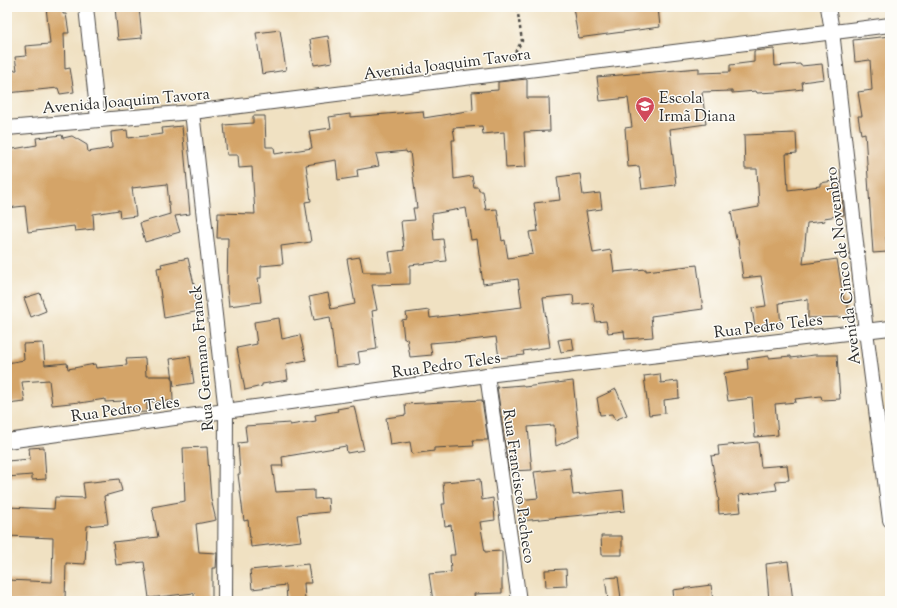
<svg xmlns="http://www.w3.org/2000/svg" width="897" height="608" viewBox="0 0 897 608" font-family="'Sorts Mill Goudy',serif">
<style>
.building{fill:#d4a467}
.lines{fill:none;stroke-linecap:round;stroke-linejoin:round}
.street-casing{stroke:#494642;stroke-width:16}
.path{stroke:#494642;stroke-width:2.5;stroke-dasharray:3 3;stroke-linecap:butt}
.street{stroke:#fff;stroke-width:14}
.labels{text-anchor:middle;stroke-width:3;stroke-linejoin:round;paint-order:stroke}
.street-label{font-size:16px;fill:#2b2b2b;stroke:#fdfcf7}
.poi-label{font-size:16px;fill:#2b2b2b;stroke:#fdfcf7;text-anchor:start}
</style>
<rect width="100%" height="100%" fill="#fdfcf7"/>
<filter id="ink" filterUnits="userSpaceOnUse"><feTurbulence type="fractalNoise" baseFrequency=".025" numOctaves="2"/><feDisplacementMap in="SourceGraphic" scale="8" xChannelSelector="R" yChannelSelector="G"/><feConvolveMatrix kernelMatrix="1 2 1 2 8 2 1 2 1" color-interpolation-filters="sRGB"/></filter>
<filter id="wash" filterUnits="userSpaceOnUse"><feTurbulence type="fractalNoise" baseFrequency=".012" numOctaves="4" result="noise"/><feDisplacementMap in="SourceGraphic" scale="16" xChannelSelector="R" yChannelSelector="G"/><feGaussianBlur stdDeviation="0.9" result="paint"/><feColorMatrix in="noise" values="0 0 0 0 0 0 0 0 0 0 0 0 0 0 0 0 0 1.4 0 .05"/><feComposite in="paint" operator="in"/></filter>
<g filter="url(#wash)">
<rect width="100%" height="100%" fill="#f0e1c2"/>
<g id="blocks">
<!-- building -->
<g class="building">
<path d="M 46,7 L 63,7 L 63,14 L 66,14 L 69,33 L 64,33 L 65,69 L 70,68 L 74,92 L 60,94 L 58,88 L 7,93 L 7,71 L 17,70 L 15,57 L 26,56 L 25,46 L 50,44 Z"/>
<path d="M 115,7 L 139,7 L 142,38 L 118,40 Z"/>
<path d="M 573,7 L 658,7 L 660,27 L 578,38 Z"/>
<path d="M 280,30 L 286,70 L 262,74 L 256,33 Z"/>
<path d="M 328,36 L 332,62 L 314,65 L 310,39 Z"/>
<path d="M 890,36 L 890,237 L 886,237 L 887,252 L 873,253 L 865,133 L 861,134 L 858,116 L 862,116 L 858,92 L 872,90 L 870,60 L 855,62 L 853,40 Z"/>
<path d="M 774,49 L 775,66 L 800,64 L 801,66 L 822,64 L 824,79 L 802,82 L 803,89 L 777,92 L 757,93 L 756,91 L 732,93 L 732,91 L 702,92 L 706,124 L 670,129 L 676,185 L 642,189 L 639,166 L 628,167 L 625,128 L 632,127 L 628,98 L 600,101 L 597,77 L 699,68 L 699,73 L 730,72 L 730,65 L 754,62 L 754,51 Z"/>
<path d="M 527,79 L 527,98 L 549,98 L 550,131 L 524,132 L 526,167 L 506,168 L 504,132 L 483,134 L 482,126 L 453,128 L 455,140 L 452,140 L 454,179 L 472,176 L 474,187 L 478,187 L 479,191 L 483,191 L 486,210 L 497,209 L 502,241 L 505,240 L 508,258 L 533,254 L 529,232 L 538,231 L 534,203 L 560,200 L 557,177 L 580,174 L 583,195 L 600,193 L 602,209 L 586,211 L 593,253 L 611,250 L 614,272 L 646,269 L 646,271 L 697,265 L 703,309 L 651,316 L 653,337 L 625,339 L 624,331 L 608,333 L 606,321 L 596,322 L 593,303 L 574,305 L 573,295 L 543,298 L 550,347 L 523,351 L 524,355 L 499,358 L 496,337 L 455,342 L 455,341 L 430,343 L 432,355 L 410,357 L 407,338 L 404,339 L 402,320 L 407,319 L 406,313 L 429,310 L 430,318 L 522,307 L 518,279 L 483,284 L 477,239 L 471,240 L 466,208 L 432,214 L 434,240 L 443,239 L 446,261 L 410,265 L 410,284 L 372,285 L 377,310 L 372,311 L 377,349 L 358,352 L 360,364 L 336,367 L 330,317 L 314,320 L 309,297 L 328,293 L 331,309 L 355,304 L 347,259 L 360,257 L 363,272 L 392,272 L 389,252 L 404,250 L 401,221 L 415,220 L 413,208 L 417,208 L 410,152 L 407,153 L 406,151 L 376,154 L 379,166 L 357,170 L 358,177 L 338,180 L 336,160 L 306,165 L 311,201 L 305,202 L 311,242 L 281,246 L 283,264 L 261,266 L 261,278 L 258,278 L 261,302 L 229,306 L 227,288 L 228,238 L 217,238 L 218,213 L 255,214 L 252,167 L 239,168 L 238,155 L 227,155 L 224,125 L 253,123 L 253,116 L 265,116 L 266,147 L 274,147 L 275,154 L 312,148 L 309,131 L 331,128 L 329,117 L 350,114 L 350,117 L 423,111 L 424,118 L 473,110 L 472,92 L 498,90 L 498,82 Z"/>
<path d="M 182,126 L 190,214 L 175,216 L 180,232 L 145,242 L 140,223 L 170,214 L 167,184 L 132,188 L 136,216 L 120,218 L 119,210 L 93,214 L 94,229 L 75,231 L 74,226 L 28,232 L 25,206 L 7,208 L 7,150 L 37,145 L 36,138 L 62,135 L 63,138 L 72,136 L 87,145 L 88,152 L 112,148 L 111,132 L 127,130 L 128,138 L 163,134 L 162,128 Z"/>
<path d="M 796,133 L 797,153 L 786,154 L 788,190 L 820,186 L 820,183 L 840,180 L 844,215 L 824,218 L 825,221 L 807,223 L 803,264 L 837,259 L 844,301 L 848,301 L 848,317 L 808,318 L 808,299 L 779,303 L 781,326 L 755,328 L 752,308 L 766,306 L 761,276 L 743,278 L 738,239 L 736,239 L 731,212 L 759,207 L 757,169 L 745,169 L 744,135 Z"/>
<path d="M 188,258 L 200,311 L 164,318 L 157,268 L 162,267 L 161,264 Z"/>
<path d="M 40,293 L 46,311 L 31,317 L 24,298 Z"/>
<path d="M 279,318 L 282,339 L 300,335 L 306,360 L 286,364 L 288,380 L 262,384 L 262,386 L 245,390 L 237,348 L 257,344 L 254,322 Z"/>
<path d="M 572,338 L 574,350 L 561,352 L 558,340 Z"/>
<path d="M 43,343 L 45,365 L 67,363 L 68,369 L 95,364 L 96,368 L 127,365 L 126,359 L 145,358 L 146,376 L 172,376 L 173,401 L 147,402 L 147,412 L 123,413 L 123,401 L 105,402 L 105,399 L 80,403 L 80,402 L 52,405 L 49,380 L 22,382 L 25,402 L 7,404 L 7,363 L 24,360 L 23,344 Z"/>
<path d="M 814,355 L 837,355 L 840,399 L 822,400 L 821,396 L 795,399 L 796,402 L 775,404 L 778,435 L 755,437 L 752,398 L 728,401 L 724,373 L 748,369 L 747,359 L 769,356 L 769,358 L 791,356 L 791,358 Z"/>
<path d="M 190,356 L 194,383 L 174,386 L 170,359 Z"/>
<path d="M 660,374 L 661,383 L 678,381 L 679,398 L 664,400 L 665,413 L 649,415 L 644,376 Z"/>
<path d="M 573,381 L 579,436 L 556,446 L 554,425 L 528,427 L 532,470 L 509,471 L 497,387 L 523,385 L 524,387 Z"/>
<path d="M 616,389 L 627,415 L 615,420 L 612,414 L 600,415 L 597,398 Z"/>
<path d="M 482,400 L 488,440 L 473,440 L 474,446 L 434,448 L 434,451 L 412,454 L 410,442 L 390,445 L 386,418 L 406,415 L 405,404 Z"/>
<path d="M 354,406 L 364,450 L 347,453 L 346,446 L 282,457 L 283,466 L 272,466 L 276,492 L 314,490 L 314,499 L 328,498 L 329,512 L 297,515 L 301,541 L 251,547 L 248,520 L 244,521 L 238,474 L 240,474 L 238,443 L 247,442 L 245,426 L 290,423 L 290,425 L 316,421 L 315,415 L 338,411 L 337,409 Z"/>
<path d="M 758,442 L 761,467 L 787,465 L 789,480 L 775,481 L 777,490 L 739,495 L 741,512 L 719,514 L 718,501 L 719,501 L 711,456 L 719,455 L 718,446 Z"/>
<path d="M 44,447 L 46,479 L 32,480 L 32,475 L 7,477 L 7,461 L 30,459 L 29,448 Z"/>
<path d="M 207,447 L 211,499 L 216,520 L 196,524 L 199,552 L 217,553 L 216,568 L 212,568 L 212,599 L 194,600 L 194,593 L 149,598 L 144,562 L 116,565 L 113,542 L 158,537 L 152,507 L 185,501 L 183,448 Z"/>
<path d="M 570,468 L 573,495 L 623,490 L 625,511 L 520,521 L 518,500 L 538,498 L 534,472 Z"/>
<path d="M 119,479 L 122,491 L 104,496 L 108,524 L 87,526 L 85,564 L 66,563 L 65,601 L 7,601 L 7,580 L 52,582 L 53,538 L 7,536 L 7,507 L 54,509 L 55,497 L 85,498 L 83,483 Z"/>
<path d="M 480,479 L 482,500 L 493,498 L 495,520 L 480,522 L 485,552 L 502,551 L 502,593 L 474,594 L 475,601 L 433,601 L 429,574 L 451,572 L 450,555 L 455,555 L 451,525 L 445,526 L 442,504 L 445,504 L 443,482 Z"/>
<path d="M 601,536 L 622,536 L 622,555 L 602,555 Z"/>
<path d="M 788,561 L 793,601 L 769,601 L 766,564 Z"/>
<path d="M 308,564 L 311,583 L 304,583 L 305,601 L 287,601 L 286,585 L 252,589 L 250,570 Z"/>
<path d="M 566,569 L 567,586 L 546,587 L 545,570 Z"/>
<path d="M 618,577 L 621,598 L 608,600 L 605,578 Z"/>
<path d="M 711,585 L 713,601 L 674,601 L 673,590 Z"/>
</g>
</g>
</g>
<g filter="url(#ink)">
<use href="#blocks" fill-opacity="0" stroke="#494642" stroke-width="1"/>
<g class="lines">
<defs>
<g id="street">
<path d="M 86,7 L 98,119"/>
<path d="M 828,7 L 832,31 L 866,331 L 890,520"/>
<path d="M 192,112 L 226,412 L 225,601"/>
<path d="M 7,128 L 192,112 L 890,25"/>
<path d="M 487,375 L 519,601"/>
<path d="M 7,441 L 487,375 L 890,328"/>
</g>
</defs>
<!-- street casing -->
<use href="#street" class="street-casing"/>
<!-- path -->
<path class="path" d="M 512,57 L 522,41 L 517,7"/>
<!-- street -->
<use href="#street" class="street"/>
</g>
</g>
<!-- icons -->
<defs>
<symbol id="school-pin" viewBox="-11 -11 22 30"><path d="M0 17L-7.5 6A9.5 9.5 0 1 1 7.5 6Z" fill="#d1495b" stroke="#fdfcf7"/><path d="M0-5L7-2L0 1L-7-2ZM-4 1L0 2.5L4 1V4Q0 6-4 4Z" fill="#fff"/></symbol>
</defs>
<g fill-rule="evenodd">
<use href="#school-pin" x="634" y="95" width="22" height="30"/>
</g>
<g class="labels">
<!-- street labels -->
<g class="street-label">
<text transform="translate(447 63) rotate(-7)" y="6">Avenida Joaquim Tavora</text>
<text transform="translate(126 100) rotate(-5)" y="6">Avenida Joaquim Tavora</text>
<text transform="translate(842 266) rotate(-97)" y="6">Avenida Cinco de Novembro</text>
<text transform="translate(768 325) rotate(-7)" y="6">Rua Pedro Teles</text>
<text transform="translate(201 358) rotate(-95)" y="6">Rua Germano Franck</text>
<text transform="translate(446 364) rotate(-8)" y="6">Rua Pedro Teles</text>
<text transform="translate(125 408) rotate(-8)" y="6">Rua Pedro Teles</text>
<text transform="translate(520 486) rotate(82)" y="6">Rua Francisco Pacheco</text>
</g>
<!-- poi labels -->
<g class="poi-label">
<text x="659" y="103">Escola<tspan x="659" dy="18">Irmã Diana</tspan></text>
</g>
</g>
<!-- margin -->
<rect width="897" height="608" fill="none" stroke="#fdfcf7" stroke-width="24"/>
</svg>
